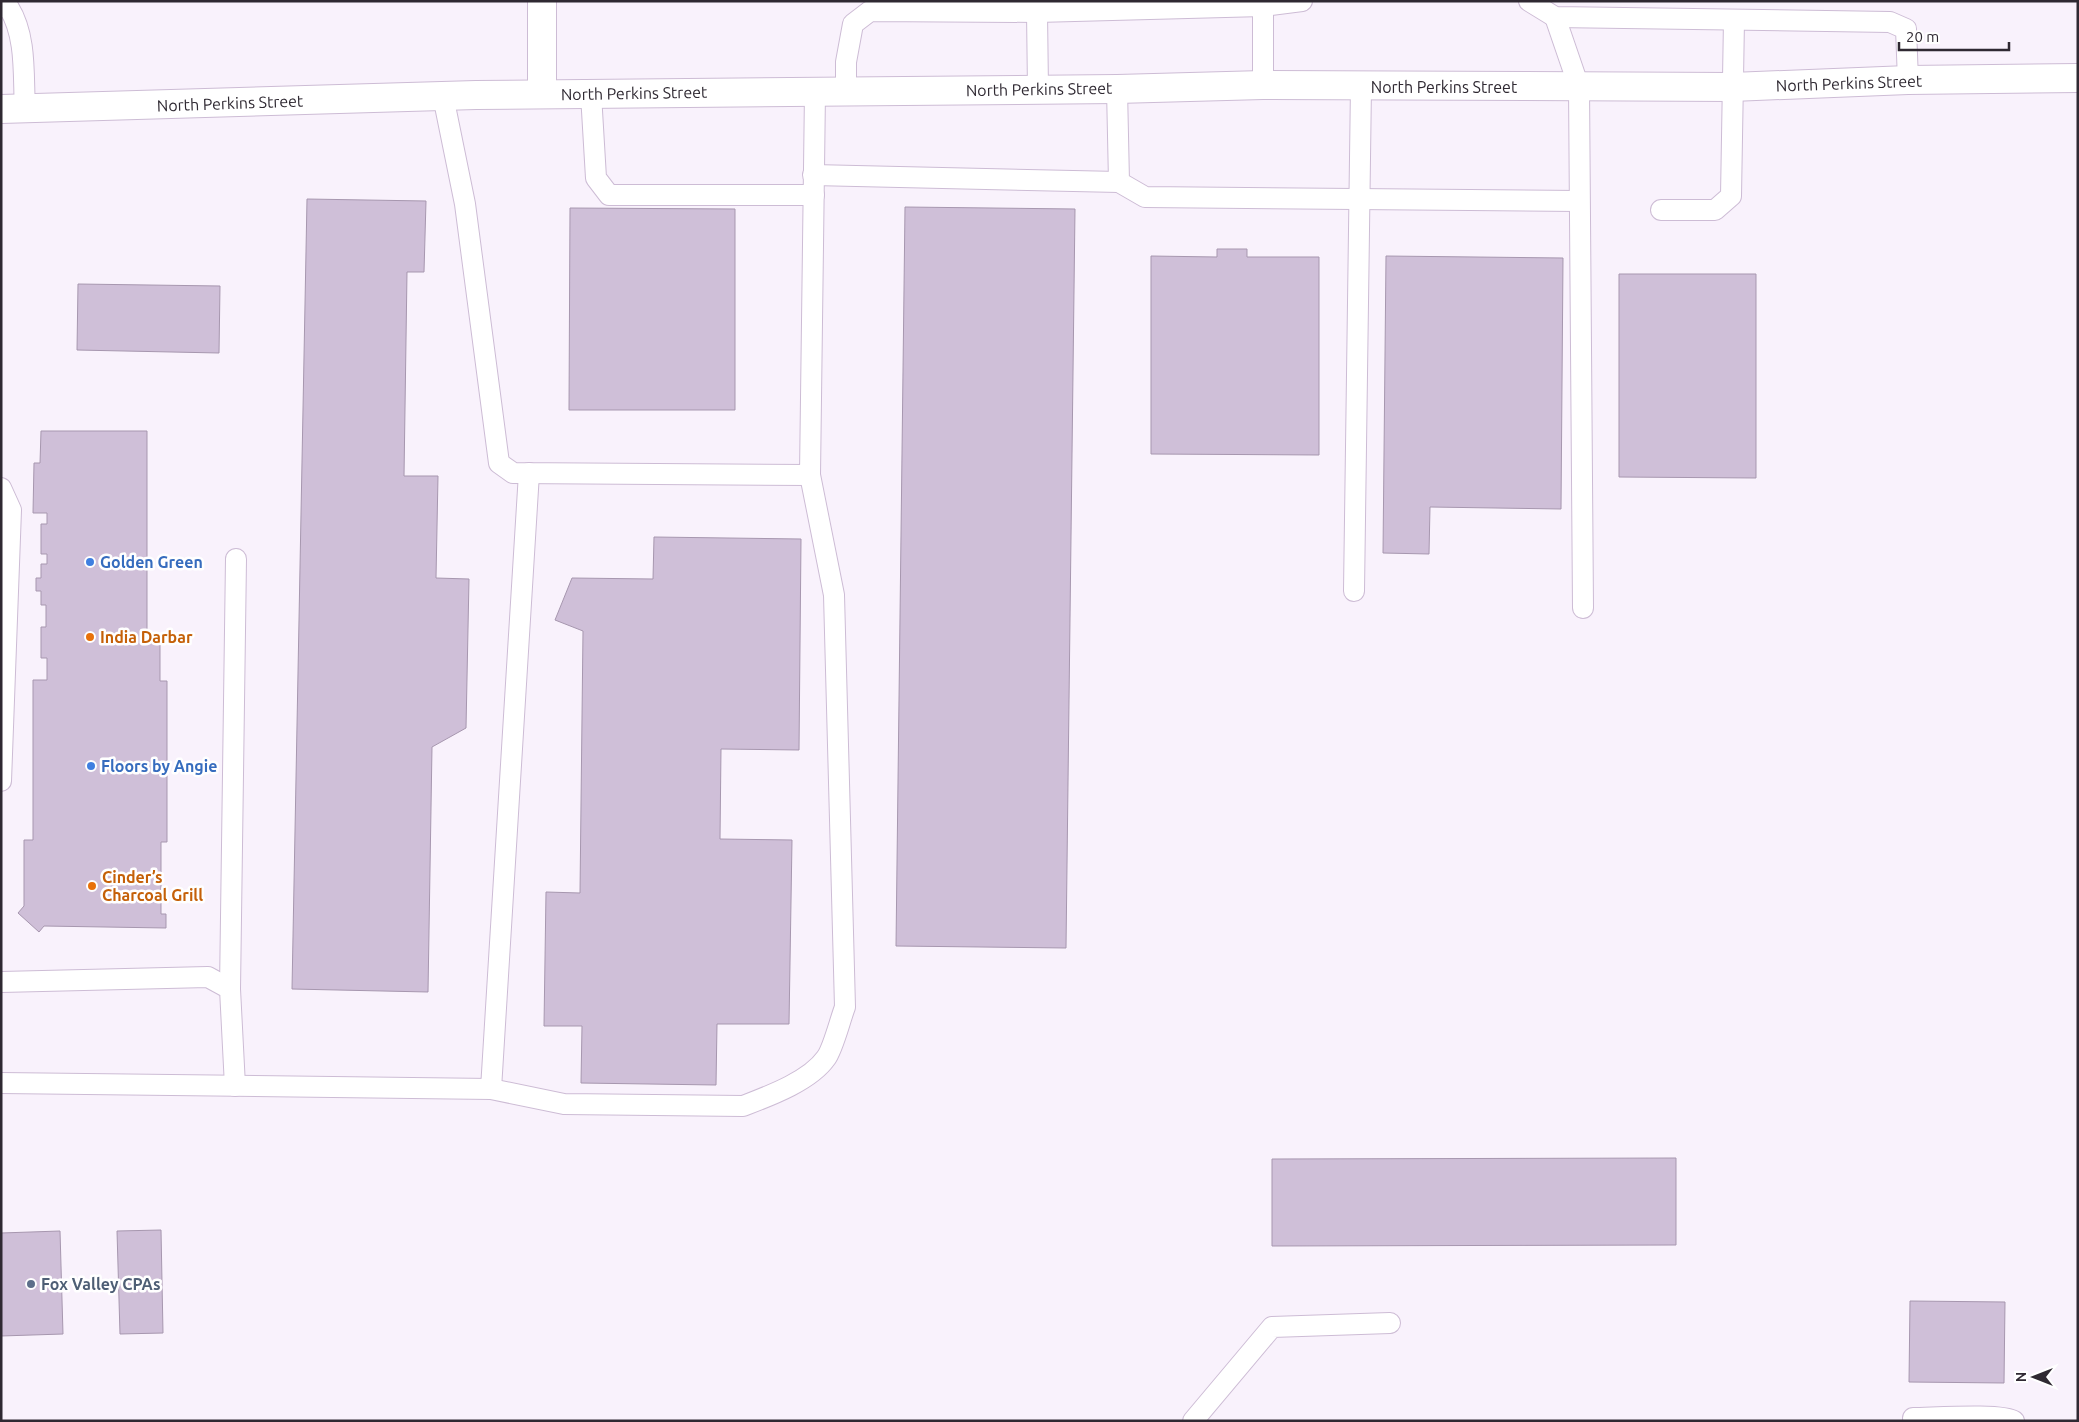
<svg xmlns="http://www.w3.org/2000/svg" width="2079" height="1422" viewBox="0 0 2079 1422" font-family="Ubuntu,sans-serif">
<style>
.building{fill:#cfbfd8;stroke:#a797af}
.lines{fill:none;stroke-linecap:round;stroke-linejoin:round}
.service-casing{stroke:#cdbcd5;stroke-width:22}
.minor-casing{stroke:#cdbcd5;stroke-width:30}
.tertiary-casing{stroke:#cdbcd5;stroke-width:30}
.service{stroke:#fff;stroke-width:20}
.minor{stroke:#fff;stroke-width:28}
.tertiary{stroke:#fff;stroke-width:28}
.shop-dot{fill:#3f7fe0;stroke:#fff;stroke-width:2}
.food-dot{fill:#e8710a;stroke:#fff;stroke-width:2}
.service-dot{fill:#5c6f8a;stroke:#fff;stroke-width:2}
.labels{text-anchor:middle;stroke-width:5;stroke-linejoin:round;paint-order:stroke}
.street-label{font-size:16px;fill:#2f2932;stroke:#fff}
.shop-label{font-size:16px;font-weight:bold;fill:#366cbe;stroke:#fff;text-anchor:start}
.food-label{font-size:16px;font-weight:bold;fill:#c56008;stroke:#fff;text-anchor:start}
.service-label{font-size:16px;font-weight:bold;fill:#4e5e75;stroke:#fff;text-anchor:start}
</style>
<rect width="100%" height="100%" fill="#f9f2fc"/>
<!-- building -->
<g class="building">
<path d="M 307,199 L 426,201 L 424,272 L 407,272 L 404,476 L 438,476 L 436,578 L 469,579 L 466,728 L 432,747 L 428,992 L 292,989 Z"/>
<path d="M 905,207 L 1075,209 L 1066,948 L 896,946 Z"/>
<path d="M 570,208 L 735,209 L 735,410 L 569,410 Z"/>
<path d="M 1217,249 L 1247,249 L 1247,257 L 1319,257 L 1319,455 L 1151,454 L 1151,256 L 1217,257 Z"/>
<path d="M 1386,256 L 1563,258 L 1561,509 L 1430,507 L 1429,554 L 1383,553 Z"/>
<path d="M 1619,274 L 1756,274 L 1756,478 L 1619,477 Z"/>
<path d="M 78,284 L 220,286 L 219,353 L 77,350 Z"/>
<path d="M 41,431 L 147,431 L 147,643 L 160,643 L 160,681 L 167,681 L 167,842 L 161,842 L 161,914 L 166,914 L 166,928 L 44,926 L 39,932 L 18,913 L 24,906 L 24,840 L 33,840 L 33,680 L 47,680 L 47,658 L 41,658 L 41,627 L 46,627 L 46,605 L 41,605 L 41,591 L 36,591 L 36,578 L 41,578 L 41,564 L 47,564 L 47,554 L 41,554 L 41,524 L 47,524 L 47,513 L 33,513 L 34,463 L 40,463 Z"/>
<path d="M 654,537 L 801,539 L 799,750 L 721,749 L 720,839 L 792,840 L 789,1024 L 717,1024 L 716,1085 L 581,1083 L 582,1026 L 544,1026 L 546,892 L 580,893 L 583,631 L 555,620 L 572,578 L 653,579 Z"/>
<path d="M 1676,1158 L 1676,1245 L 1272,1246 L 1272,1159 Z"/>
<path d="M 161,1230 L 163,1333 L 120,1334 L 117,1231 Z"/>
<path d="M 60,1231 L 63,1334 L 1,1336 L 1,1233 Z"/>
<path d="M 1910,1301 L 2005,1302 L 2004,1383 L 1909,1382 Z"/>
</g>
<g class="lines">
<defs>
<g id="service">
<path d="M 1529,1 L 1555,17 L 1890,22 L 1906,29 L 1908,80"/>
<path d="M 1263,6 L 1263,85"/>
<path d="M 1,7 L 9,8 C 27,37 23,77 25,109"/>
<path d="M 1037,12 L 1038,90"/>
<path d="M 1555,17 L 1579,87 L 1583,608"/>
<path d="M 1117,89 L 1119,182 L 1145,197 L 1579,201"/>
<path d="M 846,91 L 846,62 L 853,24 L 870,11 L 1037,12 L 1263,6 L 1302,1"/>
<path d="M 591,94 L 596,178 L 609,195 L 814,195"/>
<path d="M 443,96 L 465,204 L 499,463 L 513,473 L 810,475 L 815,92"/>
<path d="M 813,175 L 1119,182"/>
<path d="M 1661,210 L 1715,210 L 1731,196 L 1734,20"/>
<path d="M 1,488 L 11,510 L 1,781"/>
<path d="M 1354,591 L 1361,86"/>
<path d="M 1,982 L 208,977 L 230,989 L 235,1086"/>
<path d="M 230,989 L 236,559"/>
<path d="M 1,1083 L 491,1089 L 529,473"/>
<path d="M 491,1089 L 564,1104 L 743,1106 C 769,1096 810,1081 826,1058 C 833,1049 840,1020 845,1007 L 834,595 L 810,475"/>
<path d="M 1913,1418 C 1931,1418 2003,1413 2014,1421"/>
<path d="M 1193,1421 L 1272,1327 L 1390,1323"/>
</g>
<path id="minor" d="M 542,1 L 542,94"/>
<path id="tertiary" d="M 1,109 L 476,95 L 1117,89 L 1263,85 L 1732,87 L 1908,80 L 2078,78"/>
</defs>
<!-- service casing -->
<use href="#service" class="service-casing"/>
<!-- minor casing -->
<use href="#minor" class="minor-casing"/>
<!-- tertiary casing -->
<use href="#tertiary" class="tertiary-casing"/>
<!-- service -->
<use href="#service" class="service"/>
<!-- minor -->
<use href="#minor" class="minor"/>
<!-- tertiary -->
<use href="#tertiary" class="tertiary"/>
</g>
<!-- markers -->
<g class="shop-dot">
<circle cx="90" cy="562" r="5"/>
<circle cx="91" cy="766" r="5"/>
</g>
<g class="food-dot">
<circle cx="90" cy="637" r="5"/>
<circle cx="92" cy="886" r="5"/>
</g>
<circle class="service-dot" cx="31" cy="1284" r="5"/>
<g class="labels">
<!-- street labels -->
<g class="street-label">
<text transform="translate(1849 83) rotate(-2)" y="6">North Perkins Street</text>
<text x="1444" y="93">North Perkins Street</text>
<text transform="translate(1039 89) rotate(-1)" y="6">North Perkins Street</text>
<text transform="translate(634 93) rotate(-1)" y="6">North Perkins Street</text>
<text transform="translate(230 103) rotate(-2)" y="6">North Perkins Street</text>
</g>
<!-- shop labels -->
<g class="shop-label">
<text x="100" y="568">Golden Green</text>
<text x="101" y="772">Floors by Angie</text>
</g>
<!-- food labels -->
<g class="food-label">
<text x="100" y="643">India Darbar</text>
<text x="102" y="883">Cinder’s<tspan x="102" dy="18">Charcoal Grill</tspan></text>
</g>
<!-- service labels -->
<g class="service-label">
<text x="41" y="1290">Fox Valley CPAs</text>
</g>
</g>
<!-- border -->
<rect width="2079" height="1422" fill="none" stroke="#2f2932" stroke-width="5"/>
<!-- north arrow -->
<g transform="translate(2034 1377) rotate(270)" stroke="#ffffff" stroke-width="4" paint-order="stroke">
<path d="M0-4L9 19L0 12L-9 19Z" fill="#2f2932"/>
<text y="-8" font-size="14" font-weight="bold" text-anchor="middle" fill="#2f2932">N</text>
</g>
<!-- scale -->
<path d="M1899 42v8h110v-8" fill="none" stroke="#2f2932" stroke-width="2.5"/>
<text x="1906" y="42" font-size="15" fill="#2f2932" stroke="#ffffff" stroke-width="4" paint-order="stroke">20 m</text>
</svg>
